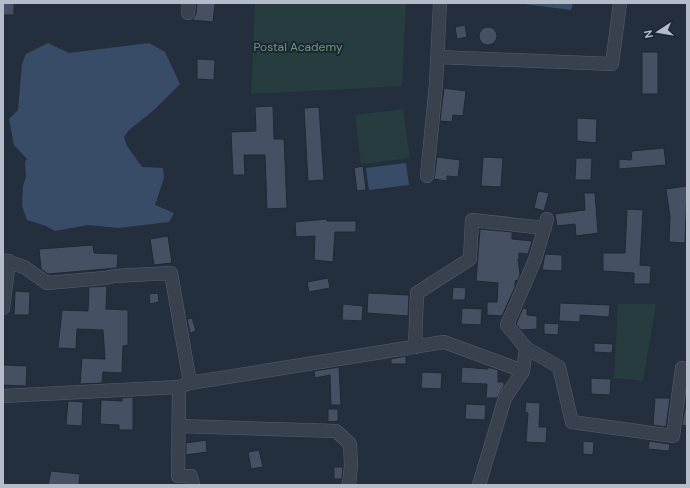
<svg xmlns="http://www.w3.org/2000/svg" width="690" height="488" viewBox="0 0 690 488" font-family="'DM Sans',sans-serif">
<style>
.green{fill:#263c3f}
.water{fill:#394c67}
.building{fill:#455162;stroke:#1f2835}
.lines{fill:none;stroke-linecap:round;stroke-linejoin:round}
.minor-casing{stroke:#565f6c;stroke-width:14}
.minor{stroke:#38414e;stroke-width:13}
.labels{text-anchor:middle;stroke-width:4;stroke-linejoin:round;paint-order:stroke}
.park-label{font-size:12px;fill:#6b9a76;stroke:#1d2633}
</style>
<rect width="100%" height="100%" fill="#242f3e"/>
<!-- green -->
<g class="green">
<path d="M 255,3 L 406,3 L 402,86 L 251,94 Z"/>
<path d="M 403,109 L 410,158 L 361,164 L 355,115 Z"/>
<path d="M 618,304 L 656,304 L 643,381 L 614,378 Z"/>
</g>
<!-- water -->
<g class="water">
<path d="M 481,3 L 573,3 L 571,10 L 524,4 Z"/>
<path d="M 48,43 L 69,53 L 149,43 L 165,52 L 180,84 L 154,110 L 129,130 L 124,137 L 127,146 L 142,167 L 163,168 L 164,178 L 155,205 L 174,213 L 169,222 L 118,228 L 88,225 L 55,231 L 46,226 L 27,220 L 22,206 L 23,186 L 26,177 L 25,162 L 27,159 L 14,145 L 9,119 L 18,110 L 22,64 L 26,54 Z"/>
<path d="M 406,163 L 409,185 L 369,190 L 366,168 Z"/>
</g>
<!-- building -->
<g class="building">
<rect x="3" y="3" width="11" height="12"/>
<path d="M 197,3 L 215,3 L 213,22 L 192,20 L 196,14 Z"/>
<path d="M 465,25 L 467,37 L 457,39 L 455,27 Z"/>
<circle cx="488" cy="36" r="9"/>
<rect x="642" y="52" width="16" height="42"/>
<path d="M 197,59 L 215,60 L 214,80 L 197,79 Z"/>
<path d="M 444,88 L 466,91 L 463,116 L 453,115 L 452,122 L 440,121 Z"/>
<path d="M 273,106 L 274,139 L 284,139 L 287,208 L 267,209 L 265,155 L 244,155 L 245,175 L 233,175 L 231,132 L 256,131 L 255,107 Z"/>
<path d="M 319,107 L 324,180 L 308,181 L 304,108 Z"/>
<path d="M 577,118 L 597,119 L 596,143 L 577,141 Z"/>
<path d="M 664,148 L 666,165 L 619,169 L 619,159 L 631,160 L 632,151 Z"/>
<path d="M 437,157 L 460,160 L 458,177 L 447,176 L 447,181 L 434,179 Z"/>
<path d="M 483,157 L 503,158 L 501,187 L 481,186 Z"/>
<path d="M 576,158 L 592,158 L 591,180 L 575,180 Z"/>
<path d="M 363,166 L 366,190 L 357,191 L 354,168 Z"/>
<path d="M 687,186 L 685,243 L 669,242 L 670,217 L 666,189 Z"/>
<path d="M 538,191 L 549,193 L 544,211 L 534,208 Z"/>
<path d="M 584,193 L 595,193 L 598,233 L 576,236 L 575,224 L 557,226 L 555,214 L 585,210 Z"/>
<path d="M 627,209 L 643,210 L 640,265 L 651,266 L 650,284 L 634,284 L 634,273 L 603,271 L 603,253 L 625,253 Z"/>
<path d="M 327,219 L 327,221 L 356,221 L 356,232 L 335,232 L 333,262 L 314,260 L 315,236 L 296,237 L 295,222 Z"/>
<path d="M 480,229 L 512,232 L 512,239 L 532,241 L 528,254 L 519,253 L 519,259 L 518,259 L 520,275 L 518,280 L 515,281 L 515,287 L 502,316 L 487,315 L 487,302 L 497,302 L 498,283 L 476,281 Z"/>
<path d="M 168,236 L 172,263 L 154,265 L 150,239 Z"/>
<path d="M 93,245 L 94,253 L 118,254 L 117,268 L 48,274 L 41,269 L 39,249 Z"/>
<path d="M 545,254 L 562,255 L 562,271 L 542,270 Z"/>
<path d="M 328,278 L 330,288 L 309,292 L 307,282 Z"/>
<path d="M 107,286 L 106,309 L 128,310 L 128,345 L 123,346 L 122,373 L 103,372 L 102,383 L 80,384 L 82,358 L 105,359 L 103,330 L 77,329 L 76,349 L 58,348 L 62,310 L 88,311 L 89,287 Z"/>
<path d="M 453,287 L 466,288 L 465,300 L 452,300 Z"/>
<path d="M 15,291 L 30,292 L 29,315 L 14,315 Z"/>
<path d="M 158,293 L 159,302 L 150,304 L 149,294 Z"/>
<path d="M 368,293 L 409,295 L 408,316 L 367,313 Z"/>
<path d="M 560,303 L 610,305 L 609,317 L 580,315 L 580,322 L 559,321 Z"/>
<path d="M 343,304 L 363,306 L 362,321 L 342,320 Z"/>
<path d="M 462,308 L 482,309 L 481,325 L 461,324 Z"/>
<path d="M 523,308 L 527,309 L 527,315 L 537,316 L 537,329 L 521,330 L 516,324 Z"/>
<path d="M 192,318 L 196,331 L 190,333 L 187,319 Z"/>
<path d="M 544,323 L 559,324 L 558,335 L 544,334 Z"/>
<path d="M 594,343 L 613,344 L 612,353 L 594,352 Z"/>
<path d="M 406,356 L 406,364 L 391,364 L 391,359 Z"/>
<path d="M 3,365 L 27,366 L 26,386 L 3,385 Z"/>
<path d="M 339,367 L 341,405 L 331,405 L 330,375 L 315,378 L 314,371 Z"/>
<path d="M 462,367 L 488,369 L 488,367 L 498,370 L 498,382 L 504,382 L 504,386 L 497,398 L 486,398 L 487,384 L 461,383 Z"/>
<path d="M 422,372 L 442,373 L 441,389 L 421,388 Z"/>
<path d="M 591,378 L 611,379 L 610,395 L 591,394 Z"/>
<path d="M 133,397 L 133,430 L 119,430 L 119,425 L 100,424 L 101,400 L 122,401 L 122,398 Z"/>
<path d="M 655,398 L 670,398 L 666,427 L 653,425 Z"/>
<path d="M 68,401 L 83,402 L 82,426 L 66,425 Z"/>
<path d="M 526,402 L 540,403 L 539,427 L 547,427 L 546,443 L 526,442 L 528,413 L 525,412 Z"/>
<path d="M 466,404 L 486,405 L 485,420 L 465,419 Z"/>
<path d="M 685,408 L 687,408 L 687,426 L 682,425 Z"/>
<path d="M 328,409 L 338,409 L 338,421 L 328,422 Z"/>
<path d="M 206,440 L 207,452 L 186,455 L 186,443 Z"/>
<path d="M 583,441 L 594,442 L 593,455 L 583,454 Z"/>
<path d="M 649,441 L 670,444 L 669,451 L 648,449 Z"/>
<path d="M 259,450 L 263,467 L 251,469 L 248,452 Z"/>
<path d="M 334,467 L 343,467 L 342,479 L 334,479 Z"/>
<path d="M 51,471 L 80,474 L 79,485 L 48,485 Z"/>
</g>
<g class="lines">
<defs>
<g id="minor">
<path d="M 188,13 L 189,3"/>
<path d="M 438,57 L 612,64 L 620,3"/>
<path d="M 427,176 L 436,84 L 440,3"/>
<path d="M 3,260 L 24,267 L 47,283 L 105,278 L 114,276 L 171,273 L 190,383 L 179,387 L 178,476 L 191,476 L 193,485"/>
<path d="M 3,308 L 9,261"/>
<path d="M 415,347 L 417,293 L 470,259 L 472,220 L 545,228"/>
<path d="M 526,348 L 559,367 L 572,422 L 673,436 L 682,368 L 687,369"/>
<path d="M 190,383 L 444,342 L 523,371"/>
<path d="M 3,396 L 179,387"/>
<path d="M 179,426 L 336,431 L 350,444 L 351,465 L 349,485"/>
<path d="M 479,485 L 505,398 L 523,371 L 526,348 L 507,325 L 535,260 L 547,219"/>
</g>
</defs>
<!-- minor casing -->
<use href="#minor" class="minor-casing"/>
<!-- minor -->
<use href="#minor" class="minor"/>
</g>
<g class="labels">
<!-- park labels -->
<g class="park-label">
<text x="298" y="51">Postal Academy</text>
</g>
</g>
<!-- border -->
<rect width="690" height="488" fill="none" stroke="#b4bcc9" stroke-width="8"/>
<!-- north arrow -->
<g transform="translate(658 32) rotate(258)" stroke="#1d2633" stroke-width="3" paint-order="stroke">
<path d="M0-3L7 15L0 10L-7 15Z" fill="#b4bcc9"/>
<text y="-6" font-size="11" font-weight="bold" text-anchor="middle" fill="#b4bcc9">N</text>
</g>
</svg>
